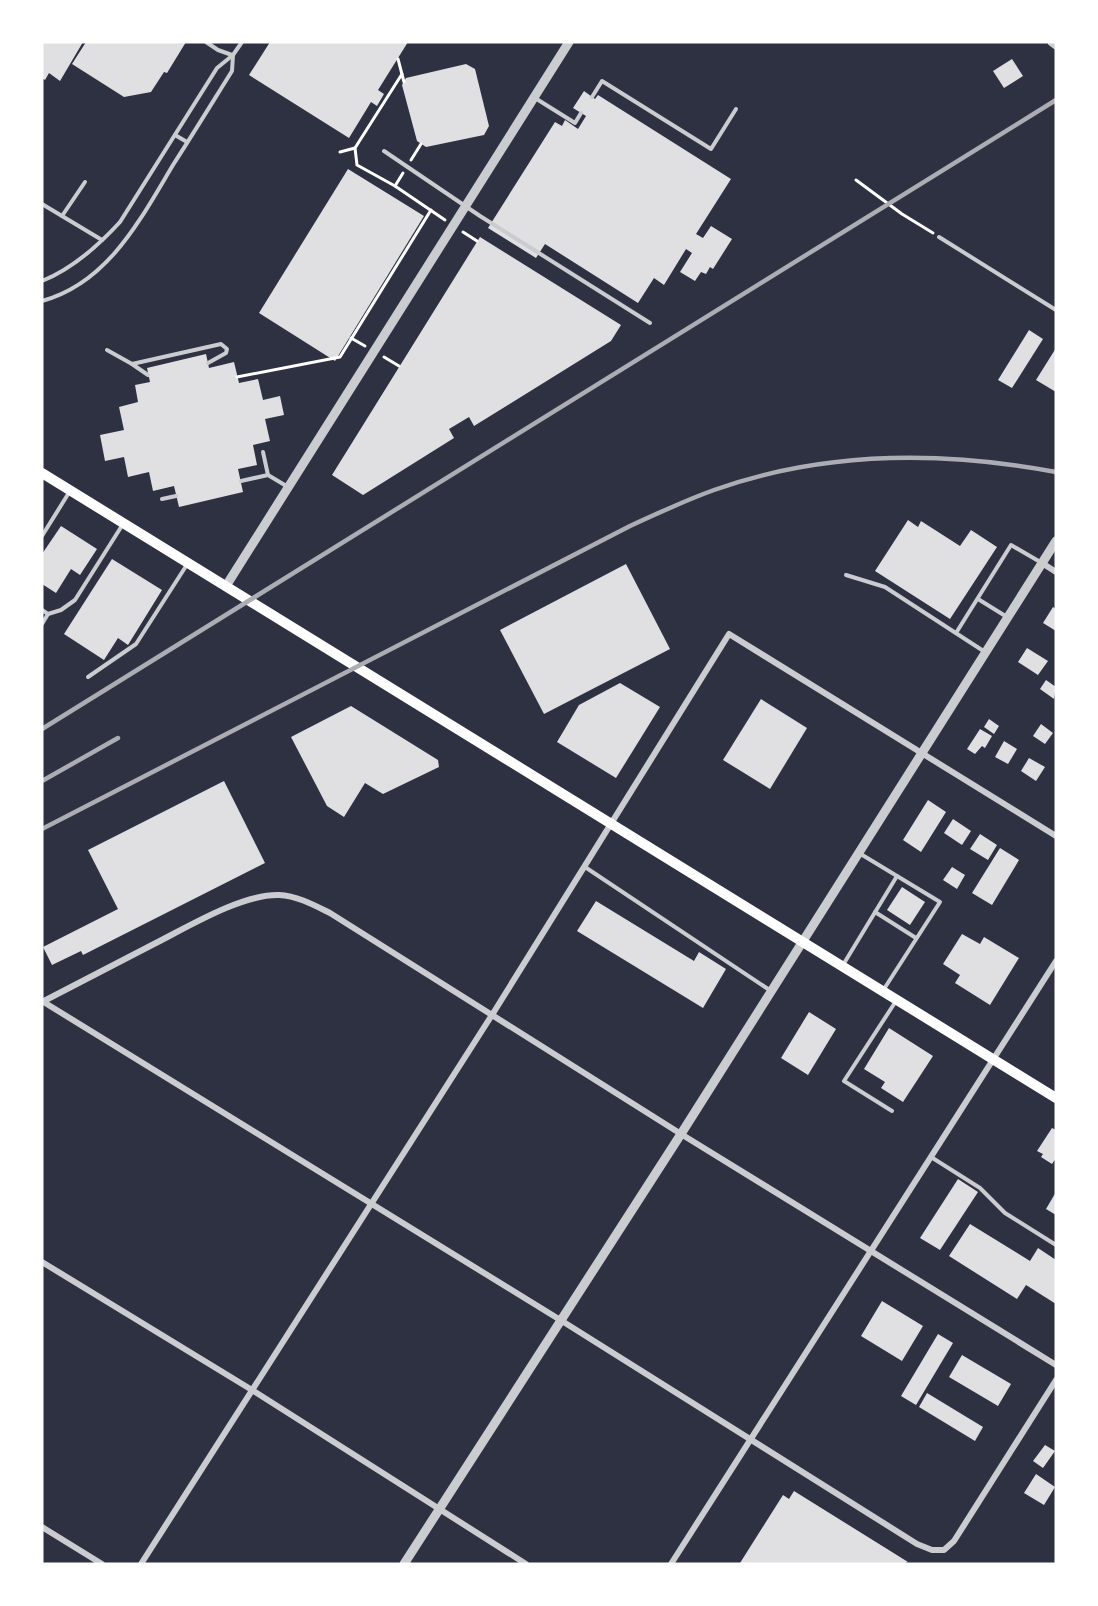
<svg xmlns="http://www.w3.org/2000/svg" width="1098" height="1606" viewBox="0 0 1098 1606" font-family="Lato,sans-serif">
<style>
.building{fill:#e0e0e3}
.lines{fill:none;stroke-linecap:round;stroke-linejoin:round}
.path{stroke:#fff;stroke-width:3}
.service{stroke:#caccd0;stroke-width:4}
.minor{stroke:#caccd0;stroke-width:6}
.tertiary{stroke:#caccd0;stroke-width:9}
.secondary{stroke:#fff;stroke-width:10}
.rail{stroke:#abadb3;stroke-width:4.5}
</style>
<rect width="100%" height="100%" fill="#2d3142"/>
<!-- building -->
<g class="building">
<path d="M 42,42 L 83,42 L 60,81 L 49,73 L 45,80 L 42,78 Z"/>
<path d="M 86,42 L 186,42 L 167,73 L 164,72 L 151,92 L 124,97 L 72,64 Z"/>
<path d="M 270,42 L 408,42 L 378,90 L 384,94 L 377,106 L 371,102 L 349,138 L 249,75 Z"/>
<path d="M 1012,59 L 1023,76 L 1004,88 L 993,71 Z"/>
<path d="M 466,64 L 475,69 L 489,126 L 484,135 L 426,147 L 417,141 L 402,85 L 406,78 Z"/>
<path d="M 584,91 L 595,99 L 598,95 L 731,179 L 696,234 L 703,238 L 711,226 L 732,239 L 713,269 L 710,267 L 706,274 L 701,272 L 695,281 L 680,272 L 692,253 L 686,249 L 664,285 L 654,278 L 638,303 L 545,244 L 536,258 L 488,228 L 555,122 L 562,126 L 565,120 L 578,129 L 586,116 L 573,108 Z"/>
<path d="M 348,169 L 424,216 L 335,361 L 259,313 Z"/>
<path d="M 480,237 L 621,325 L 611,341 L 474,426 L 469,417 L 449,429 L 454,438 L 363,495 L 332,475 Z"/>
<path d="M 1029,330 L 1043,339 L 1012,388 L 998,380 Z"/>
<path d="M 1056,348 L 1056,392 L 1036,380 Z"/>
<path d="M 206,354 L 209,368 L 234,362 L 239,383 L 258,379 L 263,400 L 280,396 L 284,415 L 265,419 L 270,441 L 253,445 L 257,465 L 238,469 L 243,492 L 179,507 L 174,486 L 153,491 L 149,472 L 128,477 L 124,457 L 105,461 L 100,435 L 124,430 L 119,407 L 138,402 L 135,385 L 150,382 L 147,368 Z"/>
<path d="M 908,520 L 918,527 L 921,521 L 960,546 L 971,530 L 997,547 L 950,619 L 875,571 Z"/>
<path d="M 61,526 L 97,549 L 80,575 L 71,569 L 56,593 L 42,584 L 42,554 Z"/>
<path d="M 112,559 L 162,590 L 128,645 L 118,638 L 104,660 L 64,634 Z"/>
<path d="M 626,564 L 670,649 L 544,714 L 500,630 Z"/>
<path d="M 1053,607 L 1056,609 L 1056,631 L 1043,623 Z"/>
<path d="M 1027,648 L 1048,661 L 1038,675 L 1018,662 Z"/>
<path d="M 1046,680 L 1056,687 L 1054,699 L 1040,689 Z"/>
<path d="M 620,683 L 660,707 L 616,778 L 557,742 L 579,705 Z"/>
<path d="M 761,699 L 807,728 L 770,789 L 723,760 Z"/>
<path d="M 351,706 L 438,760 L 439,767 L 383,794 L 365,783 L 344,817 L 327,806 L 291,737 Z"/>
<path d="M 989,719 L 999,726 L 994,734 L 984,727 Z"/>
<path d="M 1041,724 L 1053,733 L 1045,744 L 1033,736 Z"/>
<path d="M 980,729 L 992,736 L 985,748 L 982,746 L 975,754 L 967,749 Z"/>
<path d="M 1004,741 L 1017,749 L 1008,764 L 995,757 Z"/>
<path d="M 1029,758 L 1045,767 L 1036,781 L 1021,771 Z"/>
<path d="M 224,781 L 265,863 L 83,955 L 81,951 L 52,965 L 43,947 L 118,909 L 88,850 Z"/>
<path d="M 928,800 L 946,812 L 921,852 L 903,840 Z"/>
<path d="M 953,819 L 971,831 L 962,845 L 944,833 Z"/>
<path d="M 980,834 L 997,845 L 988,860 L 970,849 Z"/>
<path d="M 1000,848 L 1019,860 L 992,905 L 972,893 Z"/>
<path d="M 952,867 L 965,875 L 957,889 L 943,880 Z"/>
<path d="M 902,887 L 925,902 L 910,925 L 887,910 Z"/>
<path d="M 596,901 L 694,961 L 699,952 L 726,969 L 703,1008 L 577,931 Z"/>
<path d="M 962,934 L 980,944 L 984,937 L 1019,958 L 990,1005 L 955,983 L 960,975 L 943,964 Z"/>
<path d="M 809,1012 L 836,1029 L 808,1075 L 781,1058 Z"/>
<path d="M 889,1028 L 933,1056 L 903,1102 L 881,1088 L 885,1082 L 864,1069 Z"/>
<path d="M 1052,1128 L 1056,1130 L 1056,1158 L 1052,1164 L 1041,1157 L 1043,1154 L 1037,1151 Z"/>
<path d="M 958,1179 L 978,1192 L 940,1250 L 920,1238 Z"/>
<path d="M 1056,1192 L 1056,1215 L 1046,1209 Z"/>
<path d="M 970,1224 L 1030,1261 L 1038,1248 L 1056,1260 L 1056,1304 L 1026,1285 L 1017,1299 L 949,1256 Z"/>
<path d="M 882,1301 L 923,1326 L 902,1361 L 861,1336 Z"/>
<path d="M 938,1334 L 953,1343 L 916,1405 L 901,1396 Z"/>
<path d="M 962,1355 L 1011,1384 L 998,1406 L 949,1377 Z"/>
<path d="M 927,1393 L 983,1427 L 975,1441 L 919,1407 Z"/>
<path d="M 1045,1445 L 1055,1451 L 1043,1468 L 1033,1461 Z"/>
<path d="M 1036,1474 L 1055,1487 L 1044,1505 L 1024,1493 Z"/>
<path d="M 794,1491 L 908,1562 L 902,1564 L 740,1563 L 783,1495 L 789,1499 Z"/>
</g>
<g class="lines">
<!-- path -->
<g class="path">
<path d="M 398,59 L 404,82"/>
<path d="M 402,74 L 355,148 L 357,165 L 395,186 L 445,220"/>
<path d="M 340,152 L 355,148"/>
<path d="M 411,160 L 421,144"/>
<path d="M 856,180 L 902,214 L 933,233"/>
<path d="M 395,186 L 403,173"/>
<path d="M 463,232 L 477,241"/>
<path d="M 351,338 L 365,346"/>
<path d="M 384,357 L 399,366"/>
<path d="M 237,377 L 340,357 L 431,210"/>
</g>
<!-- service -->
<g class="service">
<path d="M 206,42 L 218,50 L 232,55"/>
<path d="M 592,97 L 602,81 L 711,149 L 736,109"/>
<path d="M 535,98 L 575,123 L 581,113"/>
<path d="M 175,135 L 187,142"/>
<path d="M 384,151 L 480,216 L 650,323"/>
<path d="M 42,204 L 102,240"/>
<path d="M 62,216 L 85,182"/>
<path d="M 939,237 L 1056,310"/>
<path d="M 42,281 C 72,269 98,246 120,222 L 217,68 L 233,55 L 242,42"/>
<path d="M 42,301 C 108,283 140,220 173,165 C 193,134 212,103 232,71 L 233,55"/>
<path d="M 107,350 L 132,364 L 221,344 L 227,349 L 226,353 L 208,363"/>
<path d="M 132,364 L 148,375"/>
<path d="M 263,452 L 268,475"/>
<path d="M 241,481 L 268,475 L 288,487"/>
<path d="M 162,499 L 176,496"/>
<path d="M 42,536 L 70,491"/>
<path d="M 846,575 L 885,587 L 985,652"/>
<path d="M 978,599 L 1007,617"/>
<path d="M 42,610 L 48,614 L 61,610 L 75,600 L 123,524"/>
<path d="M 42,624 L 48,614"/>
<path d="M 956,633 L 1011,545 L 1042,563"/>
<path d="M 88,677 L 136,644 L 188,563"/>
<path d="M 585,867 L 771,991"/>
<path d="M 875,912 L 916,938"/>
<path d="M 843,965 L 897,876 L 859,853"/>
<path d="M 884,989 L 940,902 L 897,876"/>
<path d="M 892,1111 L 844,1081 L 896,1001"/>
<path d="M 931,1157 L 980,1188 L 1005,1213 L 1056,1245"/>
</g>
<!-- minor -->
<g class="minor">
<path d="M 1042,563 L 1056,572"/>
<path d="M 42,1001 L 562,1321 L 917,1544 L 932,1550 L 944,1550 L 954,1541 L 1056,1380"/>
<path d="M 42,1002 C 79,983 115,964 152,945 C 186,928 241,894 279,895 C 298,896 314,905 330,913 L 681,1134 L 1056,1365"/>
<path d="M 42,1262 L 252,1390 L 526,1564"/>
<path d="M 42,1527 L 102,1564"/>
<path d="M 141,1564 L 492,1015 L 729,634 L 1056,836"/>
<path d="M 671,1564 L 1056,961"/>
</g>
<!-- tertiary -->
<g class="tertiary">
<path d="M 1052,42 L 1056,45"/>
<path d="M 226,586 L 569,42"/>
<path d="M 404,1564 L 681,1134 L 1056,541"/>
</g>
<!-- secondary -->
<path class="secondary" d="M 42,473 L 1056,1098"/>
<!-- rail -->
<g class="rail">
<path d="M 42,729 L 1056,100"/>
<path d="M 42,781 L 118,738"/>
<path d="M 42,829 L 630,526 C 658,513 686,500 714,490 C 824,451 943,451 1056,472"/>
</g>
</g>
<!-- border -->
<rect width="1098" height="1606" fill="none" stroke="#ffffff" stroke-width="87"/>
</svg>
